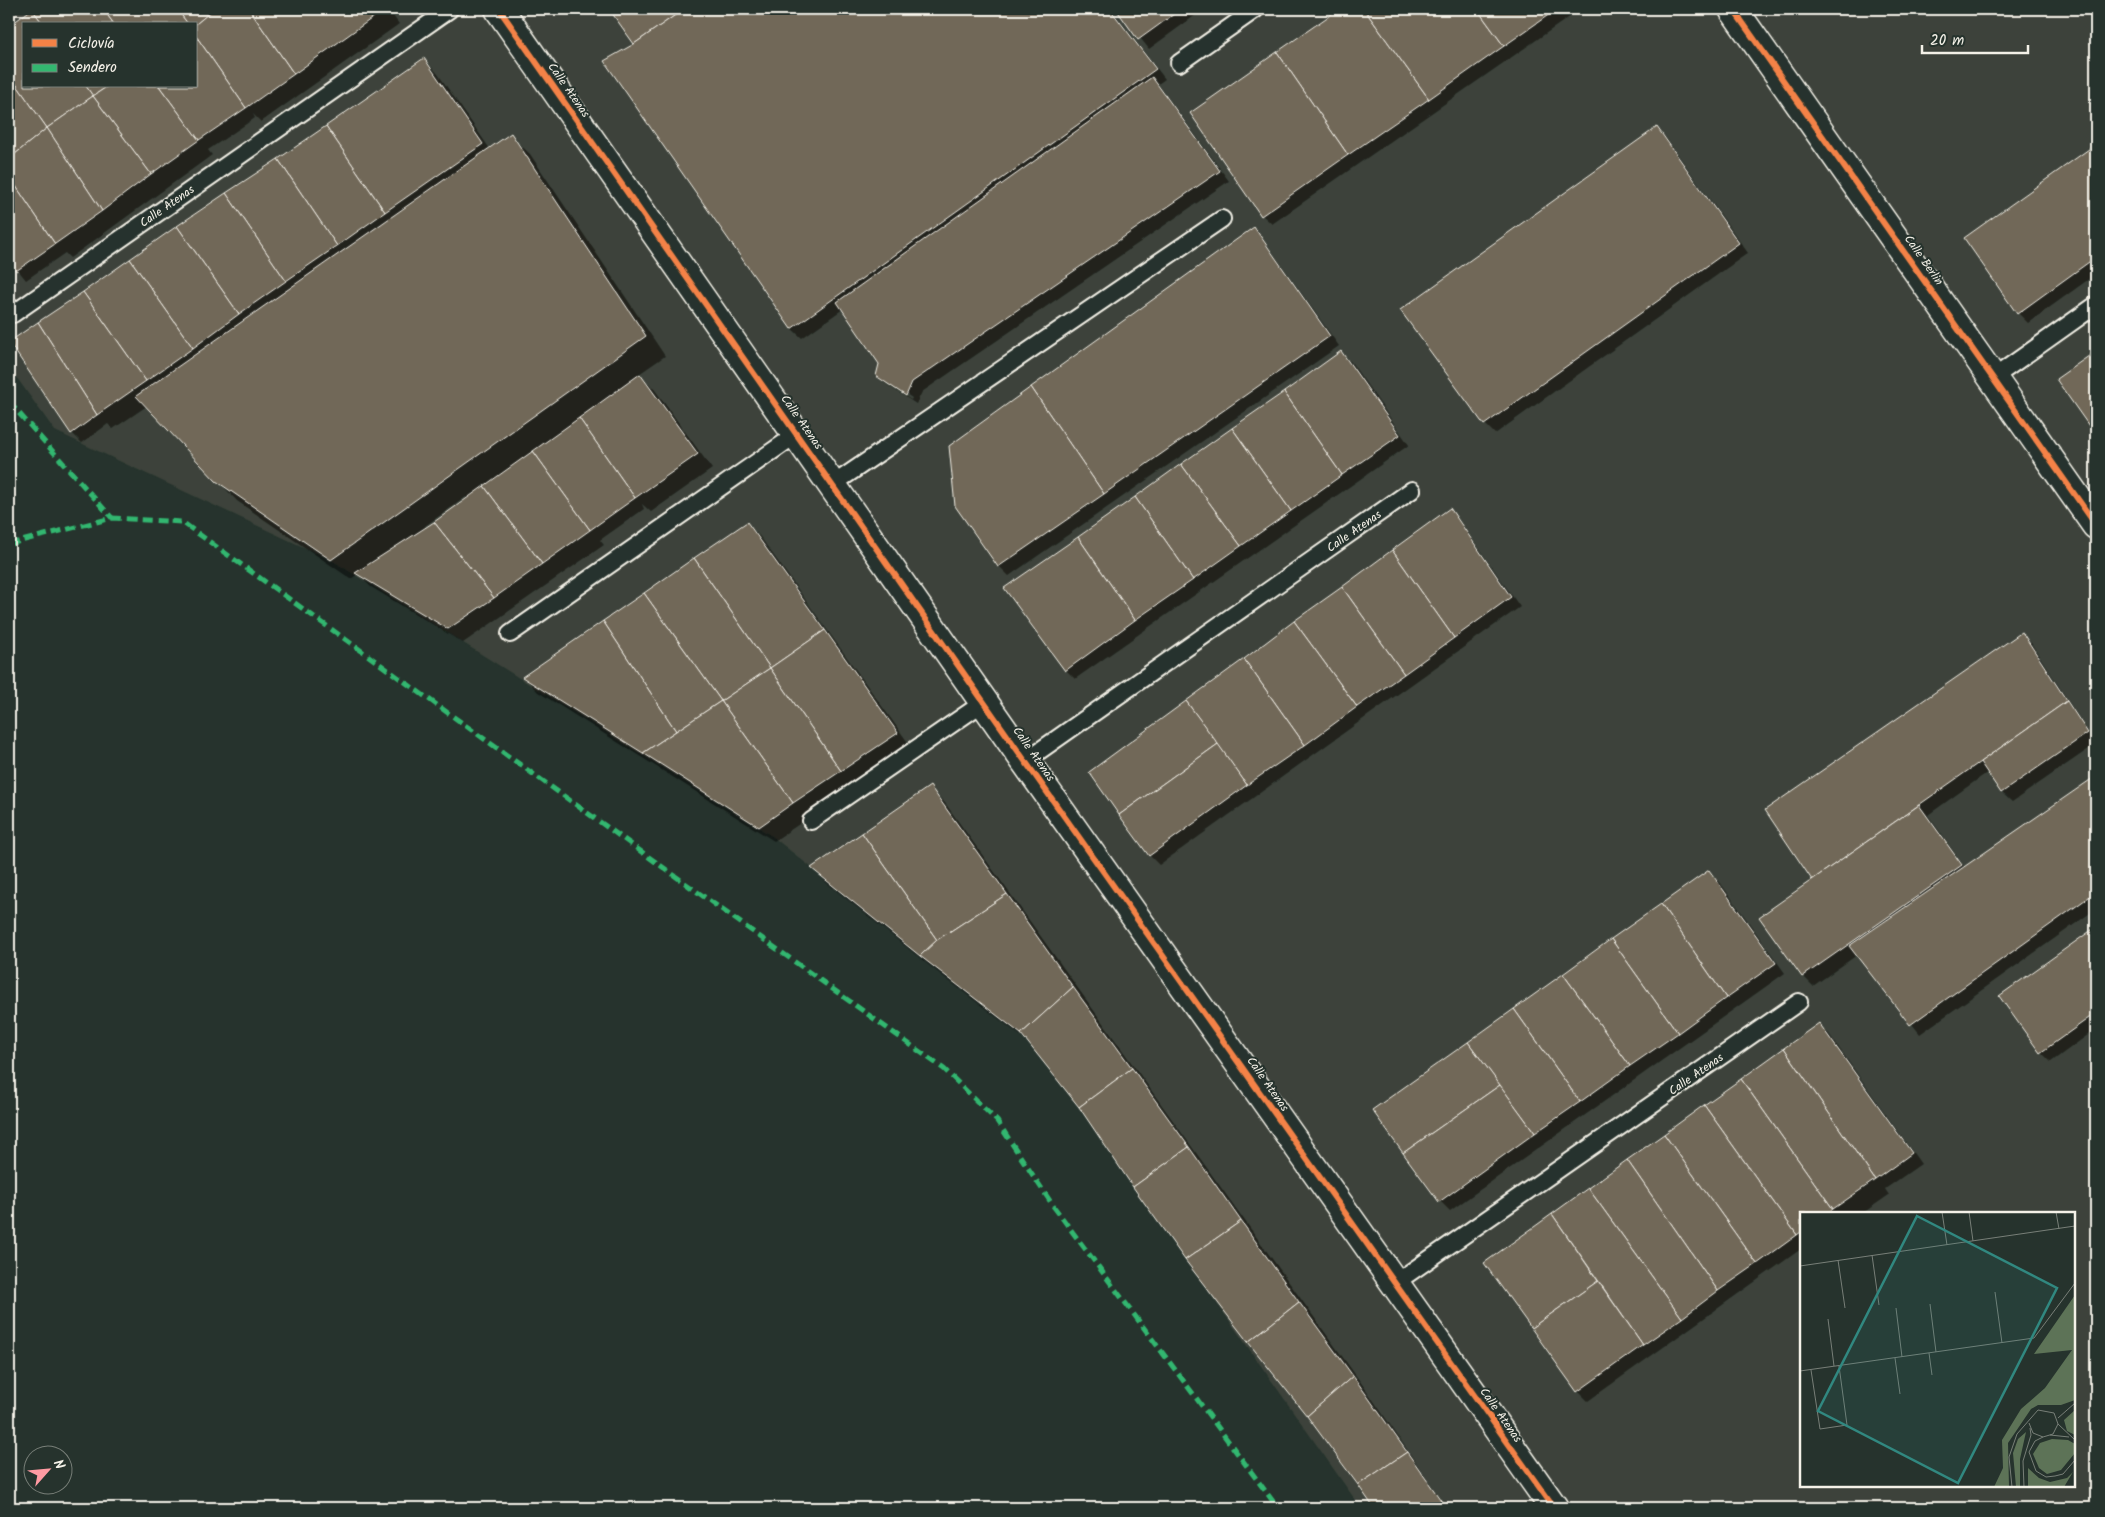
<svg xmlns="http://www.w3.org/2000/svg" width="2105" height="1517" viewBox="0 0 2105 1517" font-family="Kalam,sans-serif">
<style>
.built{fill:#3c433a;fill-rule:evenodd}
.shadow{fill:#0007;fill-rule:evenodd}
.building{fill:#716859;stroke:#f4f1e8}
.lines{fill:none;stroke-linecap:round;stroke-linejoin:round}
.service-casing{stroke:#f4f1e8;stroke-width:20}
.minor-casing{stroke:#f4f1e8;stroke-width:31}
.service{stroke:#26332d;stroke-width:16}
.minor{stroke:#26332d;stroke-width:28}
.quiet{stroke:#33b770;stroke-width:5;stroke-dasharray:10 5;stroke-linecap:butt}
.cycleway-casing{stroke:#26332d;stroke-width:9}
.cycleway{stroke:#f48246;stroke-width:6}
.labels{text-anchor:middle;stroke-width:4;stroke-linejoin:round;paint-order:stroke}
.street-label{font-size:12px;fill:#f4f1e8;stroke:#26332d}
.inset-road{fill:none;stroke:#787f78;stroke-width:1}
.view{fill:#318880;fill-opacity:0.15;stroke:#318880;stroke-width:2.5}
.inset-edge{fill:none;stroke:#f4f1e8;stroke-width:2.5}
</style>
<rect width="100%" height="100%" fill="#26332d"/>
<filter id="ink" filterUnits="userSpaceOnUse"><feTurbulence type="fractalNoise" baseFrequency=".02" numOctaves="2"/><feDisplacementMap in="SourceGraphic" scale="10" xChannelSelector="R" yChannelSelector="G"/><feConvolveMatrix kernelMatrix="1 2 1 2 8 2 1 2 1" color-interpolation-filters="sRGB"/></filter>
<g filter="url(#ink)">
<!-- built -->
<path class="built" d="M 9,9 L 2096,9 L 2096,1508 L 1361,1508 L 1079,1107 L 1021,1034 L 773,837 L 331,560 L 55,431 L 9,367 ZM 24,24 L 196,24 L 196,86 L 24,86 ZM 1801,1213 L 2074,1213 L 2074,1486 L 1801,1486 Z"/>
<!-- shadow -->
<g class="shadow">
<path d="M 34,9 L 388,9 L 399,24 L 261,122 L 253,114 L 255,118 L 208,150 L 212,155 L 70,258 L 65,253 L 26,280 L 9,259 L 9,27 ZM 24,24 L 196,24 L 196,86 L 24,86 Z"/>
<path d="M 611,9 L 1111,9 L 1165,79 L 1158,84 L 1229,181 L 922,392 L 916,404 L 887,385 L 877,376 L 880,364 L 843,309 L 802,338 L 792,329 L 605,61 L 636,44 ZM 886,381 L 912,398 L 911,400 L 886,384 Z"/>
<path d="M 1117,9 L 1204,9 L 1149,49 Z"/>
<path d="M 1339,9 L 1581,9 L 1272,224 L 1262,215 L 1192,113 Z"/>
<path d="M 424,59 L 438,74 L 490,149 L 510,135 L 530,154 L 665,356 L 639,374 L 655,390 L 712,469 L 651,512 L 642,504 L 644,509 L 600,540 L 604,545 L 463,643 L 371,587 L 358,574 L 351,579 L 237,501 L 147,406 L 113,429 L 108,424 L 82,443 L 72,433 ZM 466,497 L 467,499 L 426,528 L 425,526 Z"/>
<path d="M 1656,128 L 1666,138 L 1748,253 L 1495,434 L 1485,424 Z"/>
<path d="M 2096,145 L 2096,274 L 2028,323 L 2018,313 L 1966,238 Z"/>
<path d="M 1254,229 L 1263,239 L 1339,346 L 1009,576 L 999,566 L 956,505 Z"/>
<path d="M 2096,352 L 2096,434 L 2058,380 Z"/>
<path d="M 1341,353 L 1351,362 L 1409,445 L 1075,679 L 1066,670 Z"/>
<path d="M 1450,510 L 1459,520 L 1520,607 L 1159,865 L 1149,855 Z"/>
<path d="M 747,523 L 761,538 L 912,748 L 774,841 L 538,692 L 524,677 Z"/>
<path d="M 2021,634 L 2031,643 L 2096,744 L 2012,802 L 2002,793 L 1988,772 L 1928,815 L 1965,868 L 2096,778 L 2096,909 L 1920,1034 L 1857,955 L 1813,986 L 1803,976 L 1814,881 Z"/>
<path d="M 930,788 L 945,803 L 1367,1391 L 1447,1508 L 1374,1508 L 1080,1106 L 1029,1042 L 935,970 L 827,883 L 813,868 Z"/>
<path d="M 1709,872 L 1719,881 L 1785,973 L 1450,1211 L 1440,1201 Z"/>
<path d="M 2096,928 L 2096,1029 L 2051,1062 L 2041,1052 L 2001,997 Z"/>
<path d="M 1819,1025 L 1829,1034 L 1921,1164 L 1885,1189 L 1889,1195 L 1863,1213 L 1801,1213 L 1801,1249 L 1588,1401 L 1578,1391 L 1486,1263 Z"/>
</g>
<!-- building -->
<g class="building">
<path d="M 32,9 L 103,9 L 114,24 L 43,24 Z"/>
<path d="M 32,9 L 43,24 L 24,24 L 24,86 L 86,86 L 93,96 L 47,128 L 9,74 L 9,26 Z"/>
<path d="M 103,9 L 177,9 L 188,24 L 114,24 Z"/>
<path d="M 177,9 L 214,9 L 196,24 L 188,24 Z"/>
<path d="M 214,9 L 249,9 L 294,74 L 246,108 L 196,36 L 196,24 Z"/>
<path d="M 249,9 L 385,9 L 294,74 Z"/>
<path d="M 609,9 L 684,9 L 634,44 Z"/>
<path d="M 684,9 L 1110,9 L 1156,69 L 791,329 L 604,61 L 634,44 Z"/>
<path d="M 1116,9 L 1181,9 L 1138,40 Z"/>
<path d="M 1339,9 L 1364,9 L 1429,99 L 1348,155 L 1277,52 Z"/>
<path d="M 1364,9 L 1477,9 L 1504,46 L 1429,99 Z"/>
<path d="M 1477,9 L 1557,9 L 1504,46 Z"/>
<path d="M 196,36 L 246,108 L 199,140 L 159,86 L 196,86 Z"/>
<path d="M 1277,52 L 1348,155 L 1261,216 L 1190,113 Z"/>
<path d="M 424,58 L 483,144 L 385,212 L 326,126 Z"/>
<path d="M 9,74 L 47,128 L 9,159 Z"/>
<path d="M 1152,77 L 1220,171 L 912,382 L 906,396 L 876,376 L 879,364 L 837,302 Z"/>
<path d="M 86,86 L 108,86 L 93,96 Z"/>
<path d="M 108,86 L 159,86 L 199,140 L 151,174 L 93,96 Z"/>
<path d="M 93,96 L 151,174 L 102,211 L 47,128 Z"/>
<path d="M 326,126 L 385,212 L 337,246 L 278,159 Z"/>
<path d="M 1657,127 L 1739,243 L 1484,425 L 1400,310 Z"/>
<path d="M 47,128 L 102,211 L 55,244 L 9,176 L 9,159 Z"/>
<path d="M 511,133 L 646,336 L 331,560 L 216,481 L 136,396 Z"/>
<path d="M 2096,144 L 2096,257 L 2017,314 L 1964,238 Z"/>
<path d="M 278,159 L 337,246 L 286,281 L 226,193 Z"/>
<path d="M 9,176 L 55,244 L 16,271 L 9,261 Z"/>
<path d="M 226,193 L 286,281 L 239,314 L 177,226 Z"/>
<path d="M 177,226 L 239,314 L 193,348 L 130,259 Z"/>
<path d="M 1254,227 L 1330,336 L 1104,494 L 1031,387 Z"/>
<path d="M 130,259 L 193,348 L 146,381 L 83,292 Z"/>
<path d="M 83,292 L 146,381 L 97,415 L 38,322 Z"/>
<path d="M 38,322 L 97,415 L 71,434 L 9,342 Z"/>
<path d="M 1341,351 L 1400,435 L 1342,475 L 1284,392 Z"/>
<path d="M 2096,351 L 2096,436 L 2056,379 Z"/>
<path d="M 640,374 L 698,454 L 635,498 L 579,418 Z"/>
<path d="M 1031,387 L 1104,494 L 998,567 L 955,506 L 949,446 Z"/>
<path d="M 1284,392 L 1342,475 L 1291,511 L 1232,428 Z"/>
<path d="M 579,418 L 635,498 L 590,530 L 533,451 Z"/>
<path d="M 1232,428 L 1291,511 L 1241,546 L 1181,464 Z"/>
<path d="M 533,451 L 590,530 L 542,564 L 484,486 Z"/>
<path d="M 1181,464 L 1241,546 L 1193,580 L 1135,497 Z"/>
<path d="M 484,486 L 542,564 L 494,598 L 434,522 Z"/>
<path d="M 1135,497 L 1193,580 L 1135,620 L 1078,537 Z"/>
<path d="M 1450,508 L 1511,597 L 1454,638 L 1392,550 Z"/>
<path d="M 434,522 L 494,598 L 448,629 L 355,573 Z"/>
<path d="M 747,522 L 825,630 L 770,668 L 694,558 Z"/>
<path d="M 1078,537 L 1135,620 L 1065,671 L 1004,588 Z"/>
<path d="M 1392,550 L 1454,638 L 1404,674 L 1342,587 Z"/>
<path d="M 694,558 L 770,668 L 721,701 L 644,593 Z"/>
<path d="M 1342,587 L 1404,674 L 1357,707 L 1294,621 Z"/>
<path d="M 644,593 L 721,701 L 676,731 L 603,621 Z"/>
<path d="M 603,621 L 676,731 L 643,753 L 522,677 Z"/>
<path d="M 1294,621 L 1357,707 L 1305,745 L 1244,659 Z"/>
<path d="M 825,630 L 898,733 L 841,771 L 770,668 Z"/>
<path d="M 2022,632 L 2067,701 L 1812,880 L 1765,810 Z"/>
<path d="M 1244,659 L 1305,745 L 1247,785 L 1186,701 Z"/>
<path d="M 770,668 L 841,771 L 793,803 L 721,701 Z"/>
<path d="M 721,701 L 793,803 L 759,827 L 643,753 Z"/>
<path d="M 1186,701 L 1218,744 L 1119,815 L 1089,772 Z"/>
<path d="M 2067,701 L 2088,733 L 2001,793 L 1980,762 Z"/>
<path d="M 1218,744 L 1247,785 L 1149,856 L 1119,815 Z"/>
<path d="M 2096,776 L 2096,892 L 1910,1025 L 1849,946 Z"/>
<path d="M 930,786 L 1007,894 L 937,940 L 862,833 Z"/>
<path d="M 1919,805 L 1962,865 L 1802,977 L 1759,917 Z"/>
<path d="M 862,833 L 937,940 L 920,956 L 811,868 Z"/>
<path d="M 1709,870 L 1776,963 L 1726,998 L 1661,904 Z"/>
<path d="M 1007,894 L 1073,987 L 1021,1034 L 920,956 L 937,940 Z"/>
<path d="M 1661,904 L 1726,998 L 1678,1033 L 1611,939 Z"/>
<path d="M 2096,927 L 2096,1013 L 2040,1053 L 1999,996 Z"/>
<path d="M 1611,939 L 1678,1033 L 1630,1066 L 1563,974 Z"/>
<path d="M 1563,974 L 1630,1066 L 1580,1102 L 1514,1009 Z"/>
<path d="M 1073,987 L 1132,1068 L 1079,1107 L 1021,1034 Z"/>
<path d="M 1514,1009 L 1580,1102 L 1535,1133 L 1468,1042 Z"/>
<path d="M 1819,1023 L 1912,1153 L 1875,1180 L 1784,1048 Z"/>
<path d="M 1468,1042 L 1500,1085 L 1403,1153 L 1372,1110 Z"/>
<path d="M 1784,1048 L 1875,1180 L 1833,1209 L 1741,1079 Z"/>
<path d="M 1132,1068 L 1189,1147 L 1133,1187 L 1079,1107 Z"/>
<path d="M 1741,1079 L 1833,1209 L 1828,1213 L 1801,1213 L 1801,1232 L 1797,1235 L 1704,1105 Z"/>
<path d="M 1500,1085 L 1535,1133 L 1439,1202 L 1403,1153 Z"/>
<path d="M 1704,1105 L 1797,1235 L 1757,1264 L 1664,1134 Z"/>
<path d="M 1664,1134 L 1757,1264 L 1718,1291 L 1627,1160 Z"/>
<path d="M 1189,1147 L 1241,1221 L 1185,1260 L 1133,1187 Z"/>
<path d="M 1627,1160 L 1718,1291 L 1682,1318 L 1588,1188 Z"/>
<path d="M 1588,1188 L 1682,1318 L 1643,1345 L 1552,1214 Z"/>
<path d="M 1552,1214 L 1598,1281 L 1531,1328 L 1484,1263 Z"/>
<path d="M 1241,1221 L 1299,1302 L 1248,1342 L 1185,1260 Z"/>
<path d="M 1598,1281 L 1643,1345 L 1577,1392 L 1531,1328 Z"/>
<path d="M 1299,1302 L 1353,1376 L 1307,1416 L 1248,1342 Z"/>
<path d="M 1353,1376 L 1407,1452 L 1358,1485 L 1307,1416 Z"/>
<path d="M 1407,1452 L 1445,1506 L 1447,1508 L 1374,1508 L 1358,1485 Z"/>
</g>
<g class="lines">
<defs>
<g id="service">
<path d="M 1179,63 L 1256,9"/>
<path d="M 9,308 L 13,314 L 450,9"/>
<path d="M 1993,378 L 2096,305"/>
<path d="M 832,485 L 1222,219"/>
<path d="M 510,634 L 797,434"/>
<path d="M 1025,761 L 1412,490"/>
<path d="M 811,821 L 984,702"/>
<path d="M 1395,1283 L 1799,1002"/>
</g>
<g id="minor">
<path d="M 499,9 L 1025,761 L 1554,1508"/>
<path d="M 1733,9 L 2096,525"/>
</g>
</defs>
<!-- service casing -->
<use href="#service" class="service-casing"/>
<!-- minor casing -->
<use href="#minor" class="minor-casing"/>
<!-- service -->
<use href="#service" class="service"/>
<!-- minor -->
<use href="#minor" class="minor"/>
<!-- quiet -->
<g class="quiet">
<path d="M 9,402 L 112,518"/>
<path d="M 9,544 L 112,518 L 182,522 L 944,1069 L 997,1121 L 1054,1207 L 1278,1508"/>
</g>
<defs>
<g id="cycleway">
<path d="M 499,9 L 1025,761 L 1554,1508"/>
<path d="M 1733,9 L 2096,525"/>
</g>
</defs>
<!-- cycleway casing -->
<use href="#cycleway" class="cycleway-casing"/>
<!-- cycleway -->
<use href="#cycleway" class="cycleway"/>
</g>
</g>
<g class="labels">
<!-- street labels -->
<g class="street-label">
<text transform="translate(569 90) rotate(55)" y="4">Calle Atenas</text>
<text transform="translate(167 206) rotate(-35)" y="4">Calle Atenas</text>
<text transform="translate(1924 260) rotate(55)" y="4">Calle Berlin</text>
<text transform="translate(802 422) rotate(55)" y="4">Calle Atenas</text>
<text transform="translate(1354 531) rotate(-35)" y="4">Calle Atenas</text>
<text transform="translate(1034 754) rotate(55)" y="4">Calle Atenas</text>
<text transform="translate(1696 1074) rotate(-35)" y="4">Calle Atenas</text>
<text transform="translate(1268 1084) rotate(55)" y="4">Calle Atenas</text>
<text transform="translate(1501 1415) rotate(55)" y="4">Calle Atenas</text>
</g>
</g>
<!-- overview -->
<g transform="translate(1800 1212)">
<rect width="275" height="275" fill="#26332d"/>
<path d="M 275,83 L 275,188 L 261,193 L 238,193 L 231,197 L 208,231 L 209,275 L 194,275 L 203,256 L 202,228 L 221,197 L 245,176 L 272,138 L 234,142 ZM 275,198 L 275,223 L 267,219 L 264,208 ZM 226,220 L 220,247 L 220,275 L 216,275 L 213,241 L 218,227 ZM 252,227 L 268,228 L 275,232 L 275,241 L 261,258 L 247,262 L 239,256 L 233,242 L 240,231 ZM 228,256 L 239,266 L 250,270 L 267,266 L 273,260 L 264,275 L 228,275 Z" fill="#5d7357"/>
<path class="inset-road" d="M 142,0 L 147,33M 169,0 L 173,29M 256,0 L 259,17M 72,43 L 79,93M 38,48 L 45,96M 0,54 L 275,14M 195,80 L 202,131M 130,92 L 136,140M 96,96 L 102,145M 28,107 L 34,154M 129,141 L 132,163M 95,146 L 100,182M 11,158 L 20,217 L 47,213 L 39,154M 0,159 L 234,126 L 275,71M 258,206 L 275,191M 258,212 L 275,228M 250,223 L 269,225M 243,225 L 235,229 L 229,240 L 236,259 L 246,265 L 255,264 L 263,262 L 275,248M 212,275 L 209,245 L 217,222 L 238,198 L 254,201 L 258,212 L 253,222 L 243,225 L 233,221 L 229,211M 224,275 L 223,249 L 231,223 L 230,216"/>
<path class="view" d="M 117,4 L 257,76 L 158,271 L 18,199 Z"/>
<rect width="275" height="275" class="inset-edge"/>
</g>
<!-- margin -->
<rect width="2105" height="1517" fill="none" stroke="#26332d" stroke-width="30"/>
<rect x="15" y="15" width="2075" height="1487" fill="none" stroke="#f4f1e8" stroke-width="2" filter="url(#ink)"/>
<!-- legend -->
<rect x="22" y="22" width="175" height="65" fill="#26332d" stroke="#787f78"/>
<rect x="32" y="39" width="25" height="8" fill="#f48246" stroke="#787f78"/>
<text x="68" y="48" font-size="15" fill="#f4f1e8">Ciclovía</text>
<rect x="32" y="64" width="25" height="8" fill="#33b770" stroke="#787f78"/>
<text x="68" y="72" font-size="15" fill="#f4f1e8">Sendero</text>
<!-- north arrow -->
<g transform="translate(48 1470) rotate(63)"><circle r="24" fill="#26332d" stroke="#787f78"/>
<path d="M0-4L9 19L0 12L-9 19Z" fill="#ff9aa2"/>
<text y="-8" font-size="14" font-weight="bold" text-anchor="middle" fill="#f4f1e8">N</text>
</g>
<!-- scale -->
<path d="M1922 45v8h106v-8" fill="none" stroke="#f4f1e8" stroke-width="2.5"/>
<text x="1930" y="45" font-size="15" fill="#f4f1e8" stroke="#26332d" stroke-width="4" paint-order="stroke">20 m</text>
</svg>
